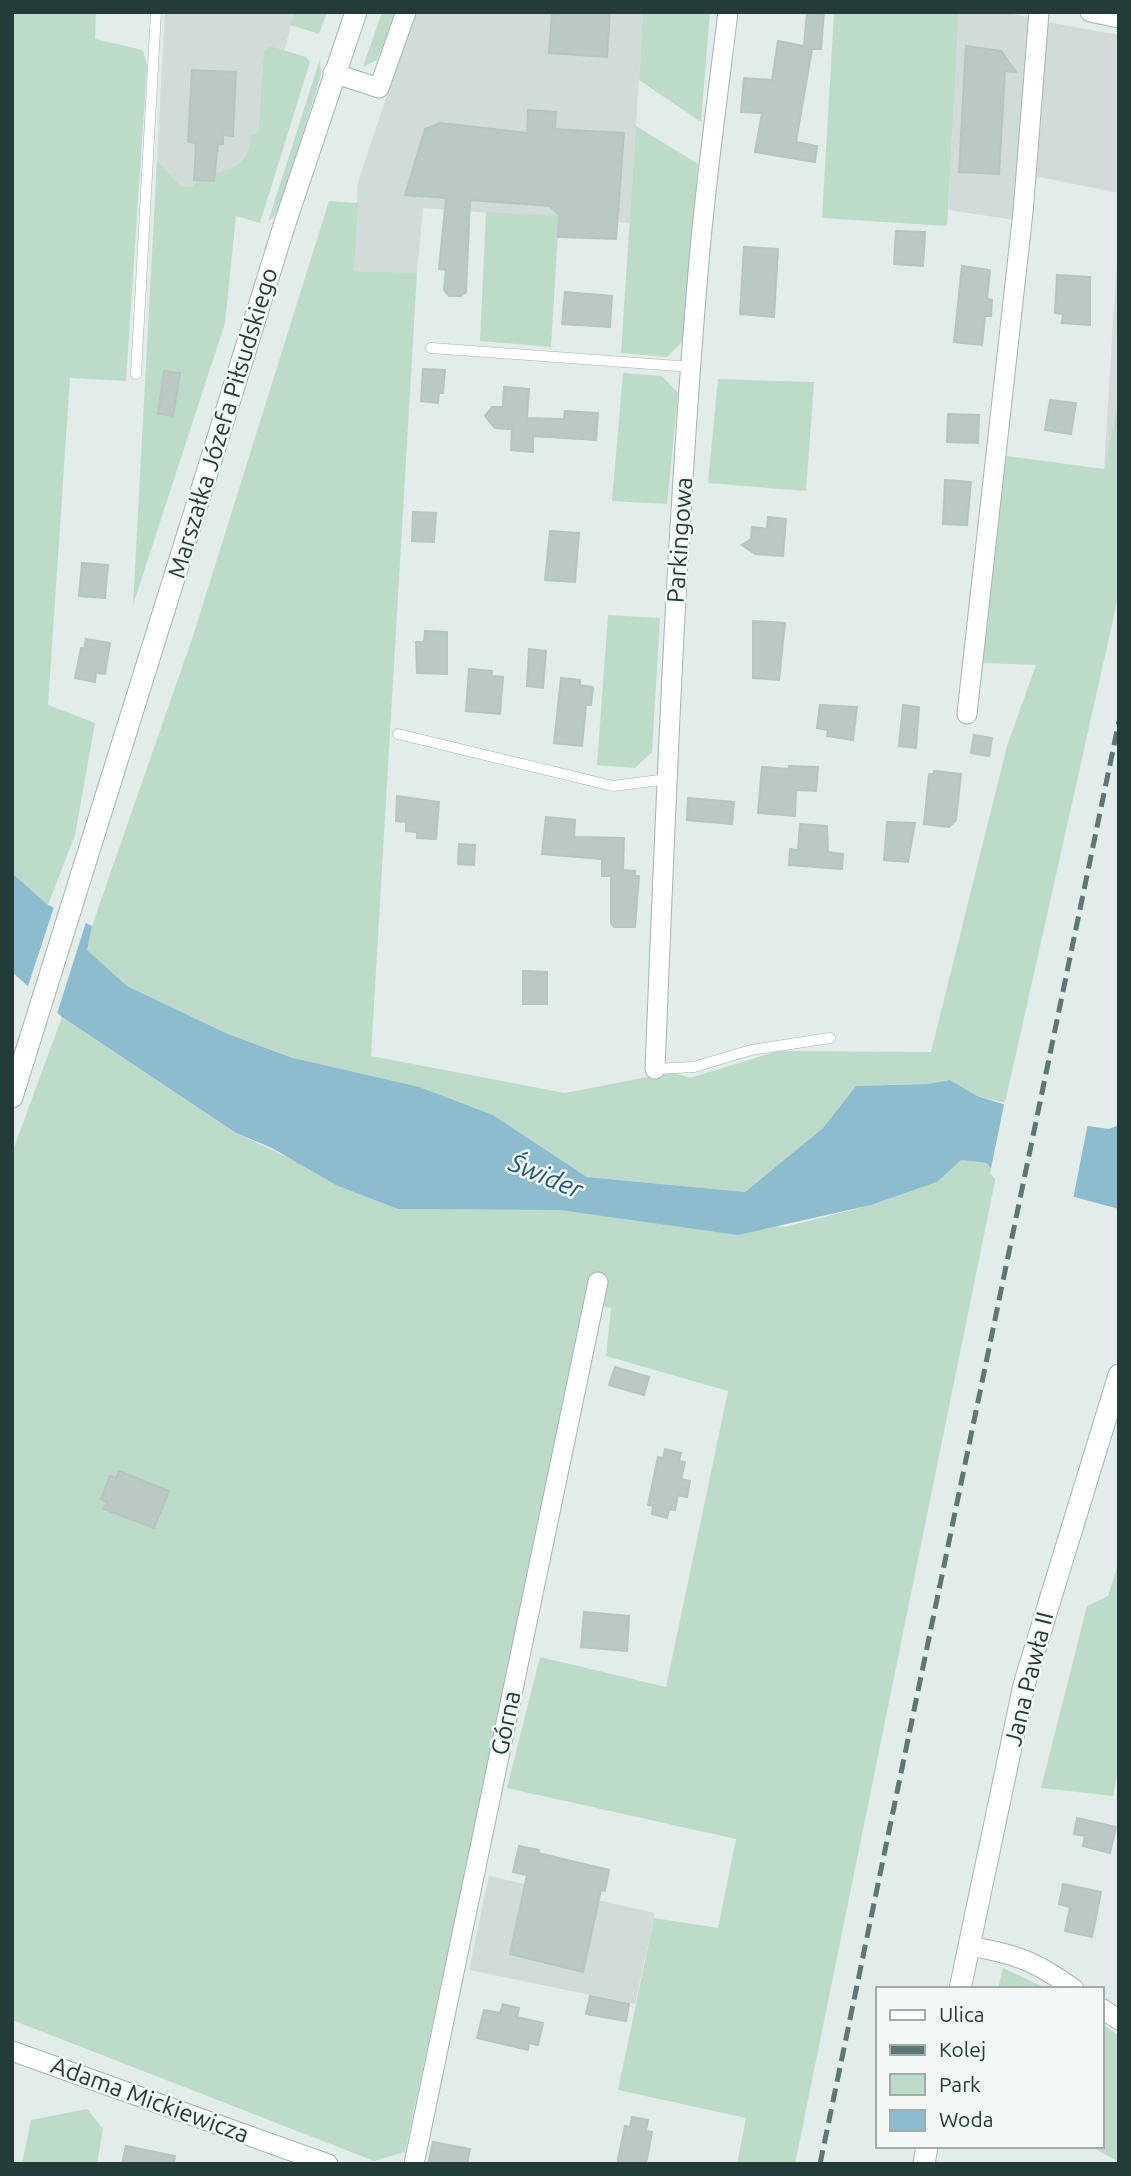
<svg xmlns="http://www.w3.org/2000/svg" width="1131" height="2176" viewBox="0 0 1131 2176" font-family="Ubuntu,sans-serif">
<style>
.built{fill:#d1dcd8}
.green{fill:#bcdcc9}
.water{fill:#8dbcce}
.pier{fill:#e2ece9}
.building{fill:#bbc9c5;stroke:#b5c5c0;stroke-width:2}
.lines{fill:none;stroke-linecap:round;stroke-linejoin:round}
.service-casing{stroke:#a5b4b1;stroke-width:11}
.minor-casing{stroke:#a5b4b1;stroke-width:21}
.secondary-casing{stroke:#a1b7b2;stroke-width:23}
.service{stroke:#fff;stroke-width:10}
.minor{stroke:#fff;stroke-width:19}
.secondary{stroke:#fff;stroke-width:21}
.rail{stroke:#5d7874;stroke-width:5;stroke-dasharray:14 7;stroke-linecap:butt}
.labels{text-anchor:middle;stroke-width:5;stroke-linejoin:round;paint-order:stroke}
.street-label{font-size:24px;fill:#233c39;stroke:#f3f8f6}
.water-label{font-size:26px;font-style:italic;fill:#205c76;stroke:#f3f8f6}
</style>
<rect width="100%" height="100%" fill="#e2ece9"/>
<!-- built -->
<g class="built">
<path d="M 165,12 L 295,12 L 284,51 L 270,46 L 264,51 L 258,134 L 250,148 L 241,183 L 170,191 L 156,175 Z"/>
<path d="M 415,12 L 643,12 L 630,223 L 423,208 L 417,273 L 353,271 L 358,182 Z"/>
<path d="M 959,12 L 1002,12 L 1033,18 L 1015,220 L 948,210 Z"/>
<path d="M 1042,21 L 1119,35 L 1119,193 L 1034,176 Z"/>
<path d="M 1119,225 L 1119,398 L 1104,469 Z"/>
<path d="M 489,1876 L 655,1913 L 635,2004 L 469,1970 Z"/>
</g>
<!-- green -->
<g class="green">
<path d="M 12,12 L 96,12 L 95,39 L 143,50 L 147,65 L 126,381 L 70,378 L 48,705 L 95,723 L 75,835 L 48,905 L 12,873 Z"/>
<path d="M 295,12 L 327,12 L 319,34 L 290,25 Z"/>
<path d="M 382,12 L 396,12 L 377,60 L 363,67 Z"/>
<path d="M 643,12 L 710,12 L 701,122 L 639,80 Z"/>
<path d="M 834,12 L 959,12 L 947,226 L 822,218 Z"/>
<path d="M 270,46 L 306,57 L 310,62 L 260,223 L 236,216 L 225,323 L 133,605 L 157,161 L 181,187 L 191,187 L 199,180 L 214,181 L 214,173 C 238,169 249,160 251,135 L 258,134 L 264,50 Z"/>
<path d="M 320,59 L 321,75 L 279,211 L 268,222 Z"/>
<path d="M 636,126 L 698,164 L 683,341 L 667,357 L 621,353 Z"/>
<path d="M 329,201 L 358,203 L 354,271 L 417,273 L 371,1056 L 565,1093 L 673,1072 L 690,1078 L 778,1051 L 931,1052 L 1007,746 L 1036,665 L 983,663 L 1006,456 L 1104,469 L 1119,398 L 1119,593 L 1005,1103 L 977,1096 L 950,1080 L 927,1084 L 856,1086 L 823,1128 L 745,1192 L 587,1177 L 493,1115 L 294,1058 L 228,1034 L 127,986 L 86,950 L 92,926 L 193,636 Z"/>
<path d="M 486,212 L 559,216 L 551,347 L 480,341 Z"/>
<path d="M 623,373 L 662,376 L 678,393 L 667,504 L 612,501 Z"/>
<path d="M 718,379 L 814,382 L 806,491 L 708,483 Z"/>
<path d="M 608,615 L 660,618 L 652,752 L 635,768 L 597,765 Z"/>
<path d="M 62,1017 L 236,1133 L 398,1209 L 560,1210 L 785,1227 L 871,1205 L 937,1182 L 960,1160 L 987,1163 L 996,1176 L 795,2164 L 737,2164 L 746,2118 L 618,2090 L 654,1918 L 718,1928 L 736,1839 L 507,1788 L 540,1657 L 666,1687 L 728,1391 L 606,1356 L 611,1308 L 587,1302 L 405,2152 L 374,2161 L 12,2020 L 12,1153 Z"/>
<path d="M 1119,1561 L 1119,1765 L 1113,1796 L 1041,1788 L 1087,1606 L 1108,1596 Z"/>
<path d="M 1003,1968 L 1048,1989 L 998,1989 Z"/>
<path d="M 1101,2023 L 1119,2036 L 1119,2162 L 1090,2146 L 1101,2146 Z"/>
<path d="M 87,2109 L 103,2129 L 97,2164 L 22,2164 L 31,2120 Z"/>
</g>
<!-- water -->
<path class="water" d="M 12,873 L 48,905 L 92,926 L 87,950 L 127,986 L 228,1034 L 293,1058 L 419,1087 L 493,1115 L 587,1177 L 745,1192 L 823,1128 L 856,1086 L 927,1084 L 950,1080 L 977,1096 L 1060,1122 L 1109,1129 L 1119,1125 L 1119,1209 L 996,1176 L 987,1163 L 961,1160 L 937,1182 L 871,1205 L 738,1235 L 560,1210 L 398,1209 L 336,1185 L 272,1148 L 236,1133 L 62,1017 L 12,972 Z"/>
<!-- pier -->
<g class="pier">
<path d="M 55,904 L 87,919 L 56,1017 L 27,989 Z"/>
<path d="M 1005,1100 L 1026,1109 L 1035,1104 L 1054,1108 L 1062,1119 L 1088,1123 L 1073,1199 L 995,1179 L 990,1173 Z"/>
</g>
<!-- building -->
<g class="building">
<path d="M 552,12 L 610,12 L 607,57 L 549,53 Z"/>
<path d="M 807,12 L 824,12 L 821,49 L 812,49 L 796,142 L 817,146 L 815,162 L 755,152 L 762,113 L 741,112 L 744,78 L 772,80 L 778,41 L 804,46 Z"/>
<path d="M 966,46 L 1001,51 L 1016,72 L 1005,71 L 999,174 L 959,172 Z"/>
<path d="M 192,70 L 236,72 L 233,136 L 223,135 L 223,144 L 218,144 L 214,181 L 194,180 L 196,143 L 188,142 Z"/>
<path d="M 528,110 L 556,112 L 555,129 L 624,133 L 616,239 L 558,237 L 559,215 L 550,206 L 470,200 L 466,292 L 461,296 L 449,296 L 444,290 L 446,270 L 439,269 L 446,198 L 405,195 L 425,129 L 440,123 L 527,133 Z"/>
<path d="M 896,231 L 925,232 L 923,266 L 894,264 Z"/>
<path d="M 744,247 L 778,249 L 774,317 L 740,314 Z"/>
<path d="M 962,266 L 990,270 L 987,299 L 992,300 L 991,316 L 985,316 L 982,345 L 954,342 Z"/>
<path d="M 1057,275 L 1090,277 L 1090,325 L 1062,323 L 1063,314 L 1055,313 Z"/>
<path d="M 565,292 L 612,296 L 610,327 L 562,324 Z"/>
<path d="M 423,369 L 445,370 L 443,393 L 439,393 L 438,403 L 421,401 Z"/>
<path d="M 164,371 L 180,373 L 173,416 L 158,414 Z"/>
<path d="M 504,387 L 529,389 L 527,418 L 564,419 L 565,411 L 598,413 L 596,440 L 533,436 L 533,452 L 511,450 L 512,429 L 495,428 L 485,416 L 492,407 L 503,407 Z"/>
<path d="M 1050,400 L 1076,403 L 1071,434 L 1045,430 Z"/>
<path d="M 948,414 L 979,415 L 978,443 L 947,442 Z"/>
<path d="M 945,480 L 971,482 L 967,525 L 943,524 Z"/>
<path d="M 413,512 L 436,513 L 434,542 L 412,541 Z"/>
<path d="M 768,517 L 786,519 L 783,556 L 755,554 L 742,545 L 751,539 L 752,527 L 767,529 Z"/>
<path d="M 550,531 L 579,533 L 575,582 L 545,580 Z"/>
<path d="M 82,563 L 108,565 L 105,598 L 79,596 Z"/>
<path d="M 753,621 L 785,623 L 779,680 L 753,678 Z"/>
<path d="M 425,631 L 447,632 L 447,674 L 417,673 L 416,642 L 424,642 Z"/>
<path d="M 86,639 L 110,643 L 105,674 L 96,673 L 95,682 L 75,678 L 81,648 L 84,649 Z"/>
<path d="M 529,649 L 546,651 L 543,688 L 527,686 Z"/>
<path d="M 469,669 L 492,671 L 492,676 L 503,677 L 500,714 L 466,711 Z"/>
<path d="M 561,678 L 580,680 L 580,685 L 593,687 L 591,705 L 586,705 L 582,746 L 554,743 Z"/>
<path d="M 820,705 L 857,707 L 853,740 L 827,736 L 828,730 L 817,728 Z"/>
<path d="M 903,705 L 919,707 L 916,748 L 899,746 Z"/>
<path d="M 974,735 L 992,738 L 989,756 L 971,753 Z"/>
<path d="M 789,766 L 818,767 L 816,791 L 796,790 L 795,816 L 758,813 L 762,767 L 789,769 Z"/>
<path d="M 934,771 L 961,774 L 956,820 L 949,827 L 924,824 L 929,774 L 934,774 Z"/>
<path d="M 397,796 L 439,802 L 436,839 L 417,838 L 417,832 L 406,831 L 406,822 L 396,821 Z"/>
<path d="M 688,798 L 734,802 L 732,824 L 687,820 Z"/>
<path d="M 546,817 L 575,820 L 574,837 L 624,838 L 623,870 L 635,871 L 635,876 L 639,876 L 635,927 L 614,927 L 611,923 L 611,876 L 602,876 L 602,859 L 542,854 Z"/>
<path d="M 887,822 L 915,823 L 908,862 L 884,860 Z"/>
<path d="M 800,824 L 827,826 L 828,852 L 843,854 L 842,869 L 789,865 L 790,849 L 798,850 Z"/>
<path d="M 459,844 L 475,845 L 474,865 L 458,864 Z"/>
<path d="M 523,971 L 547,972 L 547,1004 L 523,1004 Z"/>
<path d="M 615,1367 L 649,1377 L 644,1395 L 609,1385 Z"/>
<path d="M 665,1449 L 681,1453 L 679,1461 L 685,1462 L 681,1479 L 690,1481 L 687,1497 L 678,1495 L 675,1510 L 669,1509 L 667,1518 L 652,1514 L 653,1506 L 648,1505 L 658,1457 L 663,1458 Z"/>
<path d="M 119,1471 L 169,1491 L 154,1528 L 104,1509 L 107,1502 L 101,1499 L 110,1476 L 116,1478 Z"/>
<path d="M 584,1612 L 629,1616 L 627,1651 L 581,1647 Z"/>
<path d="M 1077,1818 L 1116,1827 L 1110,1853 L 1083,1846 L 1085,1836 L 1074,1834 Z"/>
<path d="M 519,1846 L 539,1850 L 538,1853 L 609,1870 L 605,1891 L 601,1890 L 583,1972 L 510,1954 L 527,1875 L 513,1872 Z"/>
<path d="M 1063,1884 L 1101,1892 L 1092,1937 L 1065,1931 L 1070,1907 L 1059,1904 Z"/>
<path d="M 590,1996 L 629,2004 L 626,2021 L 586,2014 Z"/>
<path d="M 503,2004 L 519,2008 L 517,2017 L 543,2023 L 538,2045 L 529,2043 L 528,2050 L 477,2038 L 484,2010 L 500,2013 Z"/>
<path d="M 632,2117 L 648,2120 L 646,2131 L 652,2132 L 646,2164 L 617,2164 L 625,2126 L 630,2127 Z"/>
<path d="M 433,2142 L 470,2149 L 467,2164 L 428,2164 Z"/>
<path d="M 126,2146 L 175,2156 L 174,2164 L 122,2164 Z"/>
</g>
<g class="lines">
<defs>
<g id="service">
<path d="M 431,348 L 692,367"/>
<path d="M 136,374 L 156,12"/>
<path d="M 398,734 L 613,786 L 667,779"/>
<path d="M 655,1069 L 694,1067 L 751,1050 L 830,1038"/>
</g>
<g id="minor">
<path d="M 1090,12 L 1119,18"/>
<path d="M 333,73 L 379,88 L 406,12"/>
<path d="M 967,714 L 1023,212 L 1039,12"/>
<path d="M 655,1069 C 666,800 676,530 699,261 C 706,178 718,95 728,12"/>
<path d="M 969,1946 C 1016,1954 1035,1961 1074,1989"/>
<path d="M 1101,2008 L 1119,2020"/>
<path d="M 12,2051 L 328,2164"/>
<path d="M 414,2164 L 598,1282"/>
</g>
<g id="secondary">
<path d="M 12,1097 L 285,223 L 356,12"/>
<path d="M 960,1989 L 1024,1685 L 1119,1375"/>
<path d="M 924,2164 L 927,2146"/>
</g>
</defs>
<!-- service casing -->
<use href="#service" class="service-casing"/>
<!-- minor casing -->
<use href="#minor" class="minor-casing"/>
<!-- secondary casing -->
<use href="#secondary" class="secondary-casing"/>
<!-- service -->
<use href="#service" class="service"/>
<!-- minor -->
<use href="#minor" class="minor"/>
<!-- secondary -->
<use href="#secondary" class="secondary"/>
<!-- rail -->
<path class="rail" d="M 820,2164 L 1119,721"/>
</g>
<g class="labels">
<!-- street labels -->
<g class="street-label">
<text transform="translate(223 423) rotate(-73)" y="8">Marszałka Józefa Piłsudskiego</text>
<text transform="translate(680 540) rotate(-86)" y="8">Parkingowa</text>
<text transform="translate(1029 1679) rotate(-76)" y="8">Jana Pawła II</text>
<text transform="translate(506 1723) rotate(-78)" y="8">Górna</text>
<text transform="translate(150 2100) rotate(20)" y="8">Adama Mickiewicza</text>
</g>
<!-- water labels -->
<g class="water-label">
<text transform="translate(546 1176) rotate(23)" y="9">Świder</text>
</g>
</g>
<!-- border -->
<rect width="1131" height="2176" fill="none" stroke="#233c39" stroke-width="28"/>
<!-- legend -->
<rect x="876" y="1987" width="228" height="161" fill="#f3f8f6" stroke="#a0adaa" stroke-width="2"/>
<rect x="890" y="2010" width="35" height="10" fill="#ffffff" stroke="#a0adaa" stroke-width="2"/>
<text x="939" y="2022" font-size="21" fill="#233c39">Ulica</text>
<rect x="890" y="2045" width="35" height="10" fill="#5d7874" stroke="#a0adaa" stroke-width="2"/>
<text x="939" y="2057" font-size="21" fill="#233c39">Kolej</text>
<rect x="890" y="2074" width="35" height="21" fill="#bcdcc9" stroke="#a0adaa" stroke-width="2"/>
<text x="939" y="2092" font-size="21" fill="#233c39">Park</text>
<rect x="890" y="2110" width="35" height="21" fill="#8dbcce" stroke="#a0adaa" stroke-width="2"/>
<text x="939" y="2127" font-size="21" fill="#233c39">Woda</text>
</svg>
